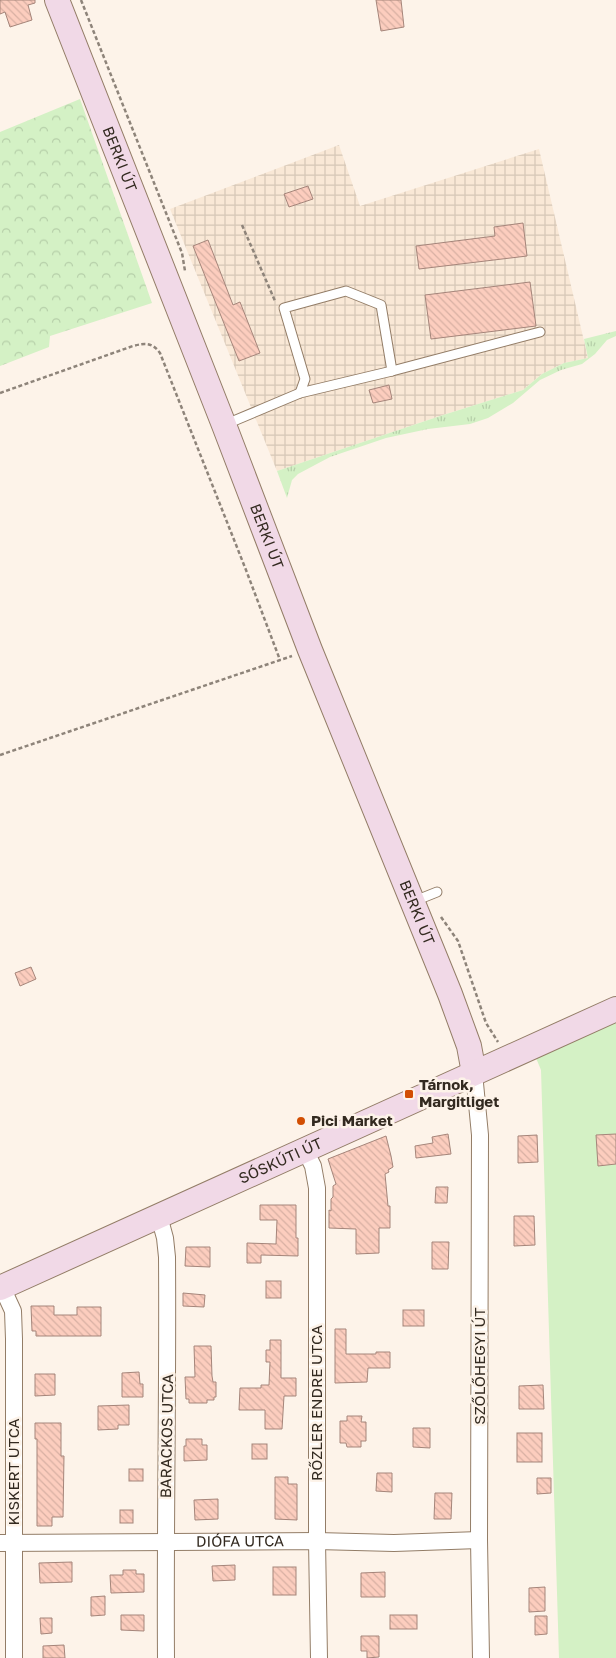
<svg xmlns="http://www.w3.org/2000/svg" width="616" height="1658" viewBox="0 0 616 1658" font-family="'Golos Text',sans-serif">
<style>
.industrial{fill:url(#industrial-grid)}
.grass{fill:url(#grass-tufts)}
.forest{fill:url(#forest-crowns)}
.garden{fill:#d4f1c5}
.building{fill:url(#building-back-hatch);stroke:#a5857a}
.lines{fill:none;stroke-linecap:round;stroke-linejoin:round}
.lane-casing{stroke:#937d67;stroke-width:11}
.street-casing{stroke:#937d67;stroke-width:18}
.secondary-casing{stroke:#937d67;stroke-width:26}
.path{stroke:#8e847a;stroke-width:2.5;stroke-dasharray:4 2.5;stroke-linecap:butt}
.lane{stroke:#fff;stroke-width:9}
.street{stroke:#fff;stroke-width:16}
.secondary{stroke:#f1d9e7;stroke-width:24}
.poi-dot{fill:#d24e02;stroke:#fdf3e9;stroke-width:2}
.labels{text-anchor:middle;stroke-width:5;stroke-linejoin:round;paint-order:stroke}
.street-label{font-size:15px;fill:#332a20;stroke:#fdf3e9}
.poi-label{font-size:15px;font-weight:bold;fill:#332a20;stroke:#fdf3e9;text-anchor:start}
</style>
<defs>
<pattern id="industrial-grid" width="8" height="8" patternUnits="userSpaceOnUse" patternTransform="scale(1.25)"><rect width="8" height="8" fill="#f9e8d6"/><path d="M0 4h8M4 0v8" fill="none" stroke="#d6c7b7"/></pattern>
<pattern id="grass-tufts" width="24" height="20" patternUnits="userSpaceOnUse" patternTransform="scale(1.25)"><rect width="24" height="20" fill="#d4f1c5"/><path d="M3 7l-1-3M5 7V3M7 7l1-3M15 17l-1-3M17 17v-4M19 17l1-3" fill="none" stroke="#b6cfa9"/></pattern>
<pattern id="forest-crowns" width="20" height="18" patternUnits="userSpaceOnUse" patternTransform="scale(1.25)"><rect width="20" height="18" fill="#d4f1c5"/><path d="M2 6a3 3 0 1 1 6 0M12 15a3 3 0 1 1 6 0" fill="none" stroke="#b6cfa9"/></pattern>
<pattern id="building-back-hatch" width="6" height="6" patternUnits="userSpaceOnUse" patternTransform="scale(1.25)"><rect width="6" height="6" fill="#fccdbe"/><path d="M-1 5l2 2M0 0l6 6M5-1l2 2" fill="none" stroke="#d8b0a3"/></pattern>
</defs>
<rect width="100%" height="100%" fill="#fdf3e9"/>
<!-- industrial -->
<path class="industrial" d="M 339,145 L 360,206 L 539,149 L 588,358 L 564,363 L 542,374 L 523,390 L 440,416 L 277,471 L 170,209 Z"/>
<!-- grass -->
<path class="grass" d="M 616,331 L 616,336 L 607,340 L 595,354 L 582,364 L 561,370 L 540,380 L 513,403 L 488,418 L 470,424 L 428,429 L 386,438 L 330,457 L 298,474 L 292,480 L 287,498 L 277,471 L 440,416 L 523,390 L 542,374 L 564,363 L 588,358 L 584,339 Z"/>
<!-- forest -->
<path class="forest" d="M 80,99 L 152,303 L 50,336 L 49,347 L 0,366 L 0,132 Z"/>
<!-- garden -->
<path class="garden" d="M 616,1002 L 616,1658 L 559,1658 L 541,1070 L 529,1041 Z"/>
<!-- building -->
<g class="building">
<path d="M 0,0 L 35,0 L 35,3 L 28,5 L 32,20 L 10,27 L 5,12 L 0,14 Z"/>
<path d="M 376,0 L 401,0 L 404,27 L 381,31 Z"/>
<path d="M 308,186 L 313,199 L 289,207 L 284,194 Z"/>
<path d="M 523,223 L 527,256 L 419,269 L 416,246 L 495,236 L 494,227 Z"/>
<path d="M 208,240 L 233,305 L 240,302 L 260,353 L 239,361 L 193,246 Z"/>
<path d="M 530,282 L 536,326 L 431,339 L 425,295 Z"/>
<path d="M 389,385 L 392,399 L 373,403 L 369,390 Z"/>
<path d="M 31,967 L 36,979 L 20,986 L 15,973 Z"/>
<path d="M 448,1134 L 451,1154 L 416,1158 L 415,1146 L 433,1143 L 432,1137 Z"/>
<path d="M 616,1134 L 616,1164 L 598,1166 L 596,1135 Z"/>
<path d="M 537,1135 L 538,1162 L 518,1163 L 518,1136 Z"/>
<path d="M 386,1136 L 391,1156 L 393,1167 L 388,1170 L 389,1172 L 385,1174 L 388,1206 L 390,1206 L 390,1228 L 379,1228 L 379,1253 L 356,1254 L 356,1229 L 329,1228 L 329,1210 L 331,1211 L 331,1199 L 333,1197 L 333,1186 L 336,1184 L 328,1159 Z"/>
<path d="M 436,1187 L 448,1187 L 447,1203 L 435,1203 Z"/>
<path d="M 260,1205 L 296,1205 L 296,1238 L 298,1238 L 298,1256 L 261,1255 L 261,1263 L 247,1263 L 247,1243 L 276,1244 L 277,1220 L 260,1220 Z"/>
<path d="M 514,1216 L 534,1216 L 535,1245 L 514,1246 Z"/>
<path d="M 432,1242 L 449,1242 L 448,1269 L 432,1269 Z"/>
<path d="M 186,1247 L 210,1247 L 210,1267 L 185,1266 Z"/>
<rect x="266" y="1281" width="15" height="17"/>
<path d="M 183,1293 L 205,1295 L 204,1307 L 183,1306 Z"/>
<path d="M 31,1306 L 54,1306 L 54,1315 L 77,1315 L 77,1307 L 101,1307 L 101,1336 L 36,1336 L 36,1331 L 32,1331 Z"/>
<rect x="403" y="1310" width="21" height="16"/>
<path d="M 335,1329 L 346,1329 L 346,1354 L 376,1354 L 376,1352 L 390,1352 L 390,1368 L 368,1368 L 367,1382 L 335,1383 Z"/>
<path d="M 270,1340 L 281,1340 L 281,1378 L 296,1378 L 296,1396 L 284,1396 L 282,1429 L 265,1429 L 265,1410 L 239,1410 L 240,1388 L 261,1388 L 261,1385 L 269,1385 L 270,1362 L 266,1362 L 266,1350 L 270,1350 Z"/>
<path d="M 194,1346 L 211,1346 L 212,1376 L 213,1382 L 216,1382 L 216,1397 L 214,1397 L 214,1400 L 207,1400 L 207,1403 L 189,1403 L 189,1399 L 186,1399 L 185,1377 L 195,1377 Z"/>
<path d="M 139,1372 L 140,1384 L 143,1384 L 143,1397 L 122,1397 L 122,1373 Z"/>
<path d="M 35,1374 L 55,1374 L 55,1395 L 35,1396 Z"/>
<path d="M 543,1385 L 544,1409 L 519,1409 L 519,1386 Z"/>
<path d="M 129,1405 L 129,1425 L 118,1425 L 118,1429 L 98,1430 L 98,1406 Z"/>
<path d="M 347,1416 L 362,1416 L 361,1422 L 366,1422 L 366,1441 L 361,1441 L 361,1447 L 347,1447 L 346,1443 L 340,1443 L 340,1421 L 347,1421 Z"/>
<path d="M 35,1423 L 61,1423 L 61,1456 L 64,1456 L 63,1517 L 52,1517 L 52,1526 L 37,1526 L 37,1439 L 35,1439 Z"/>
<path d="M 413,1428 L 430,1428 L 430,1448 L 413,1447 Z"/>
<rect x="517" y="1433" width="25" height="29"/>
<path d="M 186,1439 L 202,1439 L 202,1445 L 207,1445 L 207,1460 L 184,1461 L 184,1446 L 186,1446 Z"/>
<rect x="252" y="1444" width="15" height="15"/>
<rect x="129" y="1469" width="14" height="12"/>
<path d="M 377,1473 L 392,1473 L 392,1492 L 376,1491 Z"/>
<path d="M 275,1477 L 288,1477 L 288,1484 L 297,1484 L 297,1520 L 275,1519 Z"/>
<path d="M 537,1478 L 551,1478 L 551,1493 L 537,1494 Z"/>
<path d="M 435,1493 L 452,1493 L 451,1519 L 434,1519 Z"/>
<path d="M 218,1499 L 218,1519 L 195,1520 L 194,1500 Z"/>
<rect x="120" y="1510" width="13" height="13"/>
<path d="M 72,1562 L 72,1582 L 40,1583 L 39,1563 Z"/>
<path d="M 235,1565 L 235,1580 L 213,1581 L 212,1566 Z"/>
<rect x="273" y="1567" width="23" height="28"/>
<path d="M 123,1570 L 136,1570 L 136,1574 L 144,1574 L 144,1592 L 111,1593 L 110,1575 L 123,1575 Z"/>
<path d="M 385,1572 L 385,1597 L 361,1597 L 361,1573 Z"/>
<path d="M 545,1587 L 545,1611 L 529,1612 L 529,1588 Z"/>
<path d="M 105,1596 L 105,1615 L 91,1616 L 91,1597 Z"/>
<path d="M 121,1615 L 144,1615 L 144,1631 L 121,1630 Z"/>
<rect x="390" y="1615" width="27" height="14"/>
<path d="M 535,1616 L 547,1616 L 547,1634 L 535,1635 Z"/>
<path d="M 40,1618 L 52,1618 L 52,1633 L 41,1634 Z"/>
<path d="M 361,1636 L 379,1636 L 379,1657 L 367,1658 L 367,1651 L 361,1651 Z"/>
<path d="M 64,1645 L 65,1658 L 43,1658 L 43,1646 Z"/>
</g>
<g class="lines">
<defs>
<g id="lane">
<path d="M 300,393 L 305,379 L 284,308 L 346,291 L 381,305 L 392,371"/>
<path d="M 224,425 L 300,393 L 392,371 L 540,332"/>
<path d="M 412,902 L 437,892"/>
</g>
<g id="street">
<path d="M 474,1073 L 480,1135 L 479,1540 L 481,1658"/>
<path d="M 305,1150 L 313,1166 L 317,1188 L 317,1541 L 319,1658"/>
<path d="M 159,1216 L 165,1238 L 167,1257 C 168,1391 165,1524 166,1658"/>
<path d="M 2,1287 L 13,1311 L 14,1339 L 14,1658"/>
<path id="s1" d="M 0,1543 L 317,1541 L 394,1543 L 479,1540"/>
</g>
<g id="secondary">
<path id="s2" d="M 57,0 L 224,425 L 310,650 L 450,994 L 469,1046 L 474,1073"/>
<path id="s3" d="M 0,1288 L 616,1009"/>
</g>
</defs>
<!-- lane casing -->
<use href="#lane" class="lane-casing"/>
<!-- street casing -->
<use href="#street" class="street-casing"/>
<!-- secondary casing -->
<use href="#secondary" class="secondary-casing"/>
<!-- path -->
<g class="path">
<path d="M 81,0 L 182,253 L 185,271"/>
<path d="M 242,225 L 275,301"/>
<path d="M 0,393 L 133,346 C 145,343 152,342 160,353 L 246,570 L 280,660"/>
<path d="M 0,755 L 292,656"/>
<path d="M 441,917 L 458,941 L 486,1023 L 498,1042"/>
</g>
<!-- lane -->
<use href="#lane" class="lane"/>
<!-- street -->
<use href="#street" class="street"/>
<!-- secondary -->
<use href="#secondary" class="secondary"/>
</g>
<!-- markers -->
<g class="poi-dot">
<rect x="404" y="1089" width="10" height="10" rx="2.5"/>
<circle cx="301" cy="1121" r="5"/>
</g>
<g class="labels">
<!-- street labels -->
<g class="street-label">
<text dy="5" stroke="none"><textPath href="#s2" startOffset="171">BERKI ÚT</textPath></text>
<text dy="5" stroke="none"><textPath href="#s2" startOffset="576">BERKI ÚT</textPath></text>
<text dy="5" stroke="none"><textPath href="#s2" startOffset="981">BERKI ÚT</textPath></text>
<text dy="5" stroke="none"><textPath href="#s3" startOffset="308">SÓSKÚTI ÚT</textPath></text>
<text transform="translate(480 1366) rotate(-90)" y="5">SZŐLŐHEGYI ÚT</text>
<text transform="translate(317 1403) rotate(-90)" y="5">RŐZLER ENDRE UTCA</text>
<text transform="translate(167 1436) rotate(-89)" y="5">BARACKOS UTCA</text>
<text transform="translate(14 1472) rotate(-90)" y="5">KISKERT UTCA</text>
<text dy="5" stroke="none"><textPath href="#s1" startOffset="240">DIÓFA UTCA</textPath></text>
</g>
<!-- poi labels -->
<g class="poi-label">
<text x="419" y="1090">Tárnok,<tspan x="419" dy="17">Margitliget</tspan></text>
<text x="311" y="1126">Pici Market</text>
</g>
</g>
</svg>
